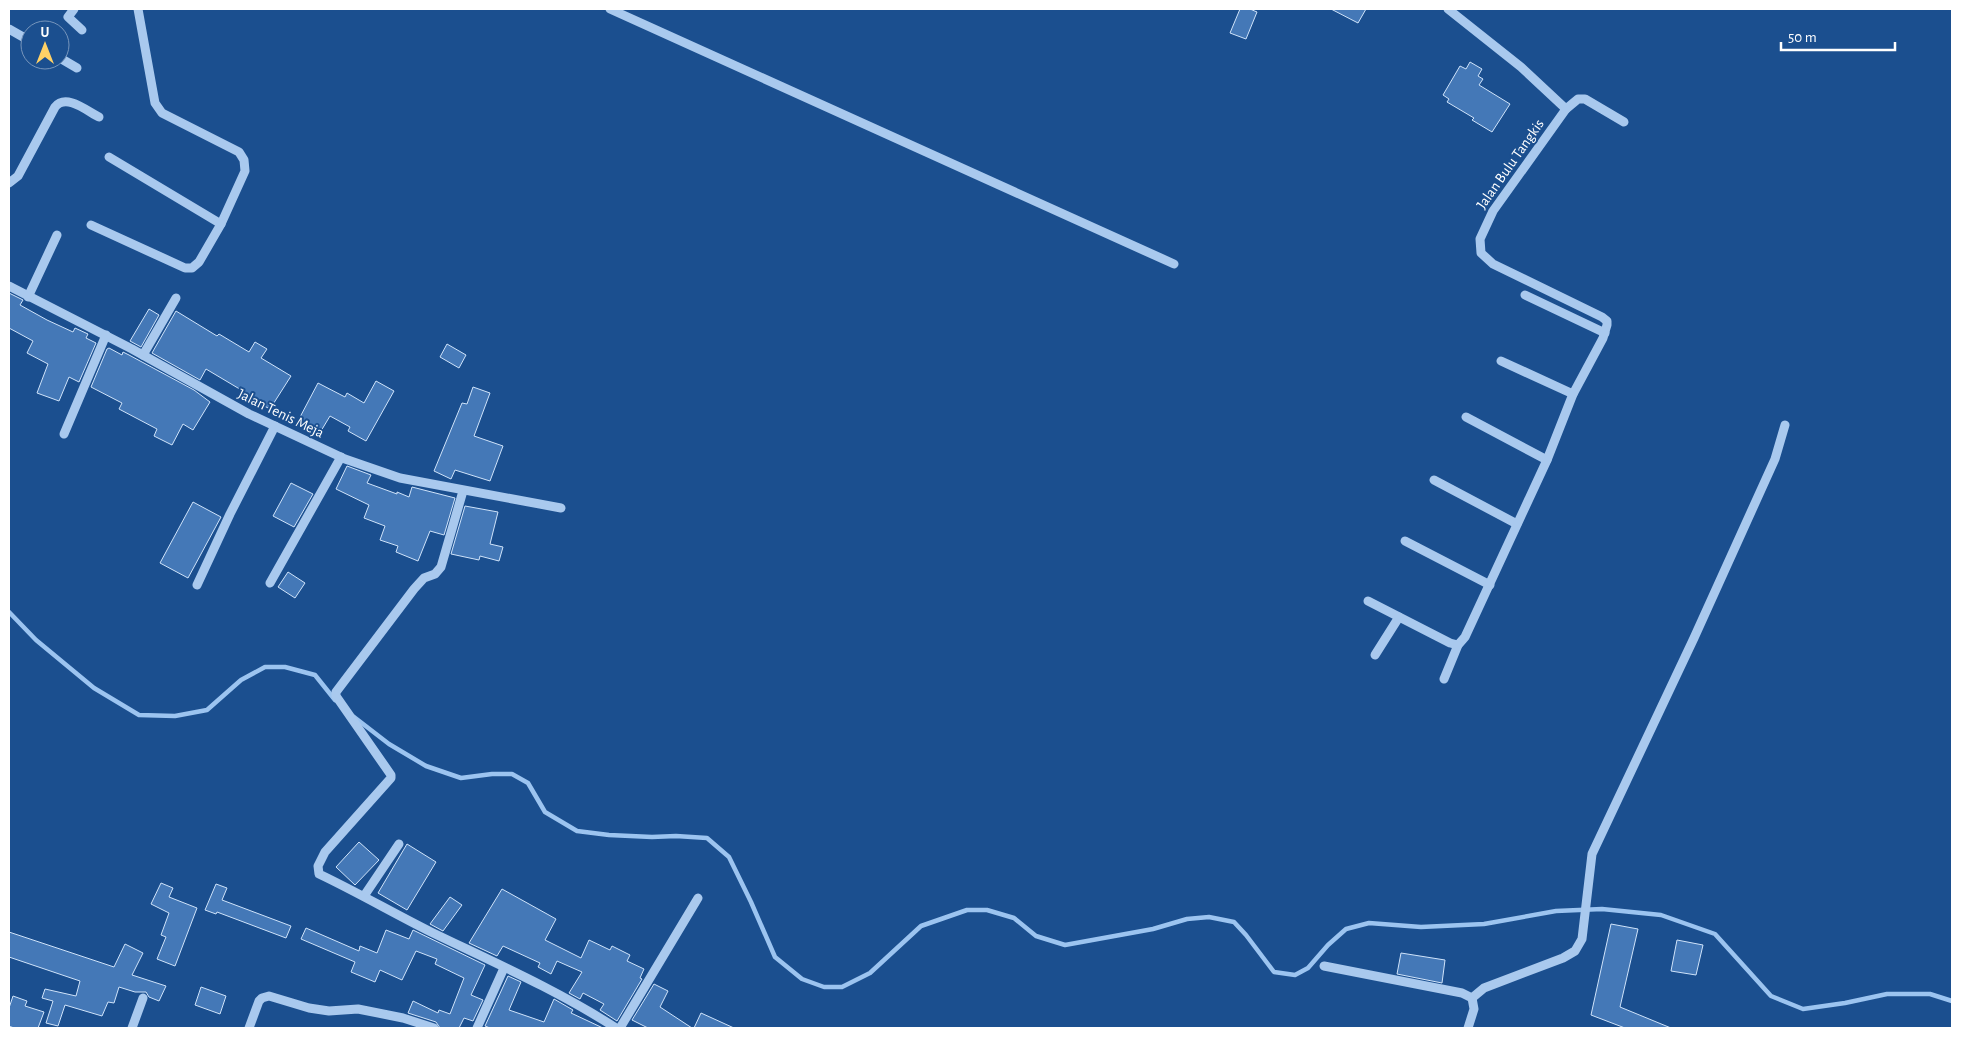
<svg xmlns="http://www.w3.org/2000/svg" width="1961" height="1037" viewBox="0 0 1961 1037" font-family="'Alegreya Sans',sans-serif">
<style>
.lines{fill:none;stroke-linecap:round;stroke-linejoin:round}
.stream{stroke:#9cc4f0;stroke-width:4.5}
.building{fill:#4478b7;stroke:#cfe3fa}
.minor{stroke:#a9c9ee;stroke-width:9}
.labels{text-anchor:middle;stroke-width:4;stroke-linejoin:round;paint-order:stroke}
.street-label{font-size:15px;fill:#fff;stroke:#1b4f8f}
</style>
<rect width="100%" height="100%" fill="#1b4f8f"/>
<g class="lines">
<!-- stream -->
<g class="stream">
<path d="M 9,612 L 36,640 L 94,688 L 139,715 L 175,716 L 207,710 L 241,680 L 265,667 L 285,667 L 315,675 L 335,700"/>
<path d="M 354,717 L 389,744 L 426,766 L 461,778 L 492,774 L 512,774 L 528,783 L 545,812 L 577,831 L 609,835 L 652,837 L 676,836 L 707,838 L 729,857 L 751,902 L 775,957 L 802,979 L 824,987 L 842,987 L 870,973 L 921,926 L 967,910 L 987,910 L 1014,918 L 1036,936 L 1065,945 L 1153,929 L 1187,919 L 1209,917 L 1234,922 L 1246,935 L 1274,972 L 1295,975 L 1308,968 L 1328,945 L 1346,929 L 1369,923 L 1421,927 L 1484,924 L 1556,911 L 1602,909 L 1661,915 L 1715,934 L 1771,996 L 1803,1009 L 1845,1003 L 1887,994 L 1930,994 L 1952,1001"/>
</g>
</g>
<!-- building -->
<g class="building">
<path d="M 1240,9 L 1250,9 L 1257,12 L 1246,39 L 1230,33 Z"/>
<path d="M 1331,9 L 1366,9 L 1358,23 Z"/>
<path d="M 1470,62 L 1482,69 L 1478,76 L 1483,79 L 1479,85 L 1510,104 L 1492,132 L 1472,120 L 1474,118 L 1447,102 L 1449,99 L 1443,95 L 1460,66 L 1466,69 Z"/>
<path d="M 9,293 L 23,300 L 20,305 L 47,320 L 73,332 L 75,328 L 88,334 L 86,338 L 96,343 L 79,382 L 69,377 L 59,401 L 37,393 L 48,364 L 27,353 L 33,341 L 9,328 Z"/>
<path d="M 149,309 L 159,315 L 141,347 L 130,341 Z"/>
<path d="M 176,311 L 217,336 L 219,334 L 249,352 L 255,342 L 267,349 L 261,358 L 291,376 L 270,409 L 247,397 L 248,394 L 206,369 L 200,380 L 152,353 Z"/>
<path d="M 447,344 L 466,355 L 459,368 L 440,357 Z"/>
<path d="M 109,348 L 122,355 L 123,352 L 129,355 L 194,390 L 210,402 L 193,430 L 183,424 L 172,445 L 154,436 L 157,429 L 119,409 L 122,403 L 91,387 L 107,349 Z"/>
<path d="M 376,381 L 394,391 L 366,441 L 348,431 L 350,427 L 330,416 L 321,431 L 299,419 L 318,383 L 345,397 L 347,393 L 364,403 Z"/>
<path d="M 473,387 L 490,393 L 474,436 L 503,446 L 490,481 L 455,470 L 451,479 L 434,471 L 462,403 L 467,404 Z"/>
<path d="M 347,466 L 371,475 L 367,483 L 397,494 L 397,492 L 409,497 L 412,487 L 455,498 L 444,535 L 430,531 L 418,561 L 396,552 L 398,546 L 380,540 L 385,526 L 364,518 L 369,505 L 336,489 Z"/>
<path d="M 291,483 L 313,494 L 294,527 L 273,516 Z"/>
<path d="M 193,502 L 221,517 L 188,578 L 160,563 Z"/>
<path d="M 465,506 L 498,512 L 490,544 L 503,547 L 499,561 L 480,556 L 479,560 L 451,554 Z"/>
<path d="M 288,572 L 305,583 L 295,598 L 278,587 Z"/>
<path d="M 359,842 L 379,860 L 355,885 L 336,867 Z"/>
<path d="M 407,844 L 436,862 L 407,910 L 378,893 Z"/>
<path d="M 161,883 L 173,888 L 169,897 L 197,908 L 175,966 L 157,959 L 166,937 L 161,935 L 169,913 L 151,904 Z"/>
<path d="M 216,884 L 227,888 L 222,900 L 291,926 L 286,938 L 217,912 L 216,914 L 205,910 Z"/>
<path d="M 502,889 L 556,919 L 545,940 L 581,958 L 589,940 L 610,950 L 612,946 L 630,955 L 627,961 L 644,969 L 640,978 L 642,979 L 617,1021 L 600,1010 L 604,1004 L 583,993 L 580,999 L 569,993 L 582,972 L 557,961 L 551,974 L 538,967 L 540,963 L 503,946 L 497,956 L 469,943 Z"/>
<path d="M 450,897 L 462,905 L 443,931 L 430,924 Z"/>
<path d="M 1611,924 L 1638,929 L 1620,1007 L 1671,1028 L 1625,1028 L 1591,1015 Z"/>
<path d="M 306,928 L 359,951 L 360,946 L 377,953 L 386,930 L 409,939 L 413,930 L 485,965 L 471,995 L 483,1000 L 473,1021 L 464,1018 L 459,1028 L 440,1028 L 436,1022 L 408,1013 L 413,1001 L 438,1013 L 439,1010 L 450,1014 L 464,978 L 435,964 L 437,959 L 416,951 L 402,980 L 380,970 L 375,982 L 351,972 L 355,962 L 301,939 Z"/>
<path d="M 9,932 L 114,967 L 125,944 L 143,953 L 132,975 L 166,986 L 159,1001 L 149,997 L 146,992 L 135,992 L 119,987 L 114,1003 L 108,1002 L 102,1016 L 65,1005 L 58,1026 L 46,1023 L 53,1001 L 42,998 L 45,989 L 76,996 L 80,981 L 9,957 Z"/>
<path d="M 1677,940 L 1703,945 L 1696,975 L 1671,971 Z"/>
<path d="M 1401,953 L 1445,960 L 1442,983 L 1397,974 Z"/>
<path d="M 508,976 L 521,982 L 509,1010 L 544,1022 L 554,999 L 573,1010 L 571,1013 L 603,1028 L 490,1028 L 485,1026 Z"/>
<path d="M 654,984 L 668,991 L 660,1007 L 692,1028 L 648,1028 L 632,1020 Z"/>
<path d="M 201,987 L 226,996 L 220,1014 L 195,1005 Z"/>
<path d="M 13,996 L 27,1001 L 25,1006 L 44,1012 L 38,1028 L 14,1028 L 9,1026 L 9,1008 Z"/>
<path d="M 701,1013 L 734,1028 L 694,1028 Z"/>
</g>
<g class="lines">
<!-- minor -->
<g class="minor">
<path d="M 74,9 L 68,17 L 82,30"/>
<path d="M 610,9 L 1174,264"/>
<path d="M 9,29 L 30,41"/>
<path d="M 60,58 L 77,68"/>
<path d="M 1566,109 L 1578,99 L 1585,99 L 1624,122"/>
<path d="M 109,157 L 221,224 L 245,171 L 244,160 L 239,152 L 162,113 L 155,103 L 138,9"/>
<path d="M 9,183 L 18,176 L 55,107 C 66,93 87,111 99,117"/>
<path d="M 91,225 L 185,268 L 192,268 L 199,262 L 221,224"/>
<path d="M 9,286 L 132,349 L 249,414 L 345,459 L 400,478 L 561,508"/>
<path d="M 1525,295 L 1605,333"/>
<path d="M 28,297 L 57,235"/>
<path d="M 143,355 L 176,298"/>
<path d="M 1501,361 L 1573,394"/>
<path d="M 1466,417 L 1547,460"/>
<path d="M 64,434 L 106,335"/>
<path d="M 1434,480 L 1517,524"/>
<path d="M 463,491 L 441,567 L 435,574 L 424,578 L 414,589 L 336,692 L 336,696 L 391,775 L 391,778 L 325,852 L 318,866 L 319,874 C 357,892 393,913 431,932 C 493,962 557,990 616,1028"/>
<path d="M 1405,541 L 1490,585"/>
<path d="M 270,583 L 341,457"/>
<path d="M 197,585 L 230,514 L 275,426"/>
<path d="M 1368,601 L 1450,643 L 1458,645"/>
<path d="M 1375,655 L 1399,617"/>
<path d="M 1444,679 L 1458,645 L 1465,637 L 1547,460 L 1573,394 L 1603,338 L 1607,325 L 1607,321 L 1602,317 L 1493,264 L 1481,253 L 1480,239 L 1493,211 L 1566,109 L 1521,67 L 1448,9"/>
<path d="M 364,896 L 399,844"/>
<path d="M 1324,966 L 1462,993 L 1472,998 L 1474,1009 L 1468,1028"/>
<path d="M 1472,998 L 1484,988 L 1563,958 L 1575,951 L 1582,939 L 1592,854 L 1694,638 L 1775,459 L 1785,425"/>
<path d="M 132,1028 L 143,998"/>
<path d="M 249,1028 L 259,1001 L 262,998 L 269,996 L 309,1008 L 329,1011 L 358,1009 L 403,1018 L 434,1028"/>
<path d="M 477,1028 L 504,968"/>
<path d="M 620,1028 L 698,898"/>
</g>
</g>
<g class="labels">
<!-- street labels -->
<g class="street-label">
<text transform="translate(1510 164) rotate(-55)" y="5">Jalan Bulu Tangkis</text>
<text transform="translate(281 413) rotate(26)" y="5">Jalan Tenis Meja</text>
</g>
</g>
<!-- border -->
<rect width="1961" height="1037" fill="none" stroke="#ffffff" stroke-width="20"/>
<!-- north arrow -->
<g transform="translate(45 45)"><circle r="24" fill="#1b4f8f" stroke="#7695bc"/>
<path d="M0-4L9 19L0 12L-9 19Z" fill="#ffd166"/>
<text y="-8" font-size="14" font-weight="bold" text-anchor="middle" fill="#ffffff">U</text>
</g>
<!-- scale -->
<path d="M1781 42v8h114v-8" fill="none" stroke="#ffffff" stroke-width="2.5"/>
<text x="1788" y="42" font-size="15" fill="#ffffff" stroke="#1b4f8f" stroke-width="4" paint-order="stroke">50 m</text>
</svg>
